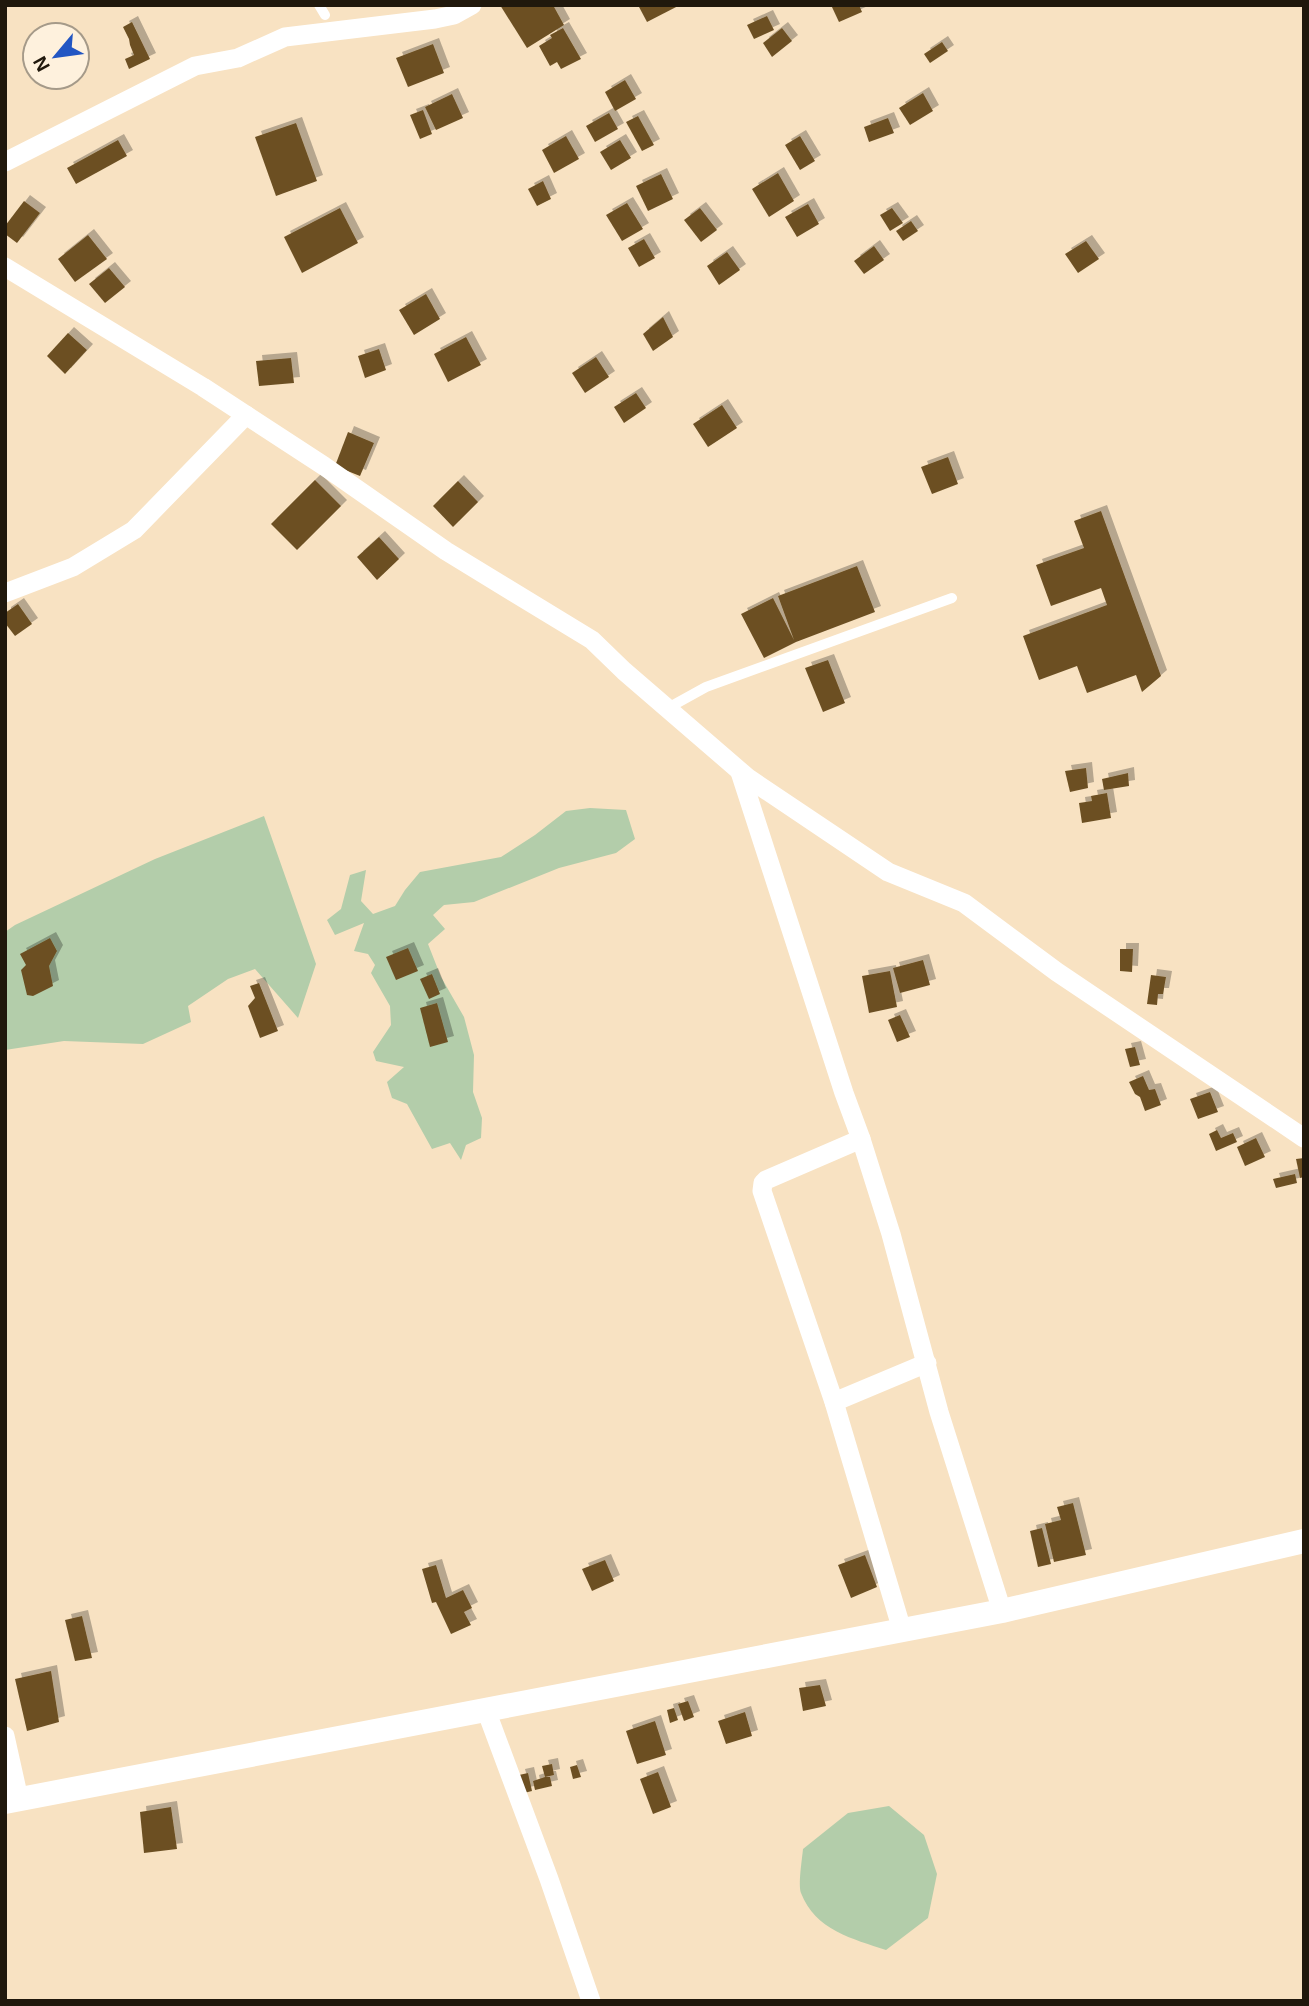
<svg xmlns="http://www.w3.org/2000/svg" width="1309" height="2006" viewBox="0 0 1309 2006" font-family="Helvetica,sans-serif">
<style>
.green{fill:#b3cdaa}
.building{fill:#6c5024;filter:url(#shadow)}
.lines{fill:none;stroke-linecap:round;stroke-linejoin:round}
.service{stroke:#fff;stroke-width:10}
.minor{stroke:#fff;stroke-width:19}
.tertiary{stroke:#fff;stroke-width:24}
</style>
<defs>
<filter id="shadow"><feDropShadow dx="6" dy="-6" stdDeviation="0" flood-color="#0004"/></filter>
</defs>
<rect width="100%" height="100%" fill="#f8e2c2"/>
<!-- green -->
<g class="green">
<path d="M 590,808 L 626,810 L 635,839 L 616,853 L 559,868 L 474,902 L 444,905 L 433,915 L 445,929 L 428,944 L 441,977 L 464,1017 L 474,1055 L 473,1092 L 482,1118 L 481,1138 L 466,1145 L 461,1160 L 450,1143 L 432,1149 L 407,1104 L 392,1098 L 387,1082 L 404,1067 L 376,1061 L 373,1052 L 391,1025 L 390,1006 L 371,973 L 375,965 L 368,954 L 354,951 L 364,923 L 335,935 L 327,920 L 341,909 L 350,875 L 366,870 L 361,901 L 373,914 L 395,906 L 405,890 L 420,872 L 501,857 L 535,835 L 566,811 Z"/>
<path d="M 264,816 L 316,964 L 298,1018 L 255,969 L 228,979 L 188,1006 L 191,1022 L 143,1044 L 64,1041 L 5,1050 L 5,932 L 15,925 L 155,859 Z"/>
<path d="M 889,1806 L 924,1835 L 937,1874 L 928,1918 L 886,1950 C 853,1939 815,1930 801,1893 C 798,1884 802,1860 803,1849 L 848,1813 Z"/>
</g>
<!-- building -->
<g class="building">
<path d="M 500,5 L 553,5 L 564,25 L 527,48 Z"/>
<path d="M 638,5 L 680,5 L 647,22 Z"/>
<path d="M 831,5 L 859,5 L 862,12 L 839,22 Z"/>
<path d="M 767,16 L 774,30 L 754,39 L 747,25 Z"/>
<path d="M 132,22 L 150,59 L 129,69 L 125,59 L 134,55 L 130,45 L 129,39 L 123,27 Z"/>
<path d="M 563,28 L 581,59 L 561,69 L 557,62 L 550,66 L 539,46 L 552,38 L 550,35 Z"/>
<path d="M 782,28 L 792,41 L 772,57 L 763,43 Z"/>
<path d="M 942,42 L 948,51 L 930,63 L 924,54 Z"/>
<path d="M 433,44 L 444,73 L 408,87 L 396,58 Z"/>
<path d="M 625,80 L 636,99 L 615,111 L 605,92 Z"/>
<path d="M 923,93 L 933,111 L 910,125 L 899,108 Z"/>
<path d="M 452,94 L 463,118 L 436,130 L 425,107 Z"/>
<path d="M 423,110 L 432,134 L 420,139 L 410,115 Z"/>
<path d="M 609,113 L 618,129 L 595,142 L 586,126 Z"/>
<path d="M 638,116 L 654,145 L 642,151 L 626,122 Z"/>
<path d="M 888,118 L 894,133 L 869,142 L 864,127 Z"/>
<path d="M 296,123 L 317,181 L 276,196 L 255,137 Z"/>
<path d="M 566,136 L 579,159 L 554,173 L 542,150 Z"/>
<path d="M 800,136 L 815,161 L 800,170 L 785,145 Z"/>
<path d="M 118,140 L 127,156 L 76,184 L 67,168 Z"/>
<path d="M 620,140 L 631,158 L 611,170 L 600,152 Z"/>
<path d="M 778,173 L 794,201 L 769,217 L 752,189 Z"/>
<path d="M 661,174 L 673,199 L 648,211 L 636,186 Z"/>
<path d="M 543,181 L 551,199 L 537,206 L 528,189 Z"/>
<path d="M 24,201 L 40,213 L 17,243 L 5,234 L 5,226 Z"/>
<path d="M 627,203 L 643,229 L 622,241 L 606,215 Z"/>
<path d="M 808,204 L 819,224 L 797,237 L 785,217 Z"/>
<path d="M 340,208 L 358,243 L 302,273 L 284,237 Z"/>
<path d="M 700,208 L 717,230 L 701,242 L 684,220 Z"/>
<path d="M 892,208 L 903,223 L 890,231 L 880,215 Z"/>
<path d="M 911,221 L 918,231 L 903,241 L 896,231 Z"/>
<path d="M 88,235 L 107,259 L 75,282 L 58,259 Z"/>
<path d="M 644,239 L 655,258 L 639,267 L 628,248 Z"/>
<path d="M 1086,241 L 1099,259 L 1078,273 L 1065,254 Z"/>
<path d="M 874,246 L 884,260 L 864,274 L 854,261 Z"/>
<path d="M 727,252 L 740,270 L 719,285 L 707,266 Z"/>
<path d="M 109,268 L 125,287 L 105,303 L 89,284 Z"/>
<path d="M 426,294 L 440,319 L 414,335 L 399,310 Z"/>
<path d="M 663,317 L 673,337 L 653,351 L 643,334 Z"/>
<path d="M 68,333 L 87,350 L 65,374 L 47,356 Z"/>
<path d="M 466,337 L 481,365 L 448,382 L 434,354 Z"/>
<path d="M 379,349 L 386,370 L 365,378 L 358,356 Z"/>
<path d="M 596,357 L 609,377 L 585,393 L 572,373 Z"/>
<path d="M 291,358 L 294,383 L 259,386 L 256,361 Z"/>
<path d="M 636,393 L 646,408 L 624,423 L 614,407 Z"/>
<path d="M 722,405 L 737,428 L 708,447 L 693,424 Z"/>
<path d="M 348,432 L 374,443 L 360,476 L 335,466 Z"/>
<path d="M 948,457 L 958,484 L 932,494 L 921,467 Z"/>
<path d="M 315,480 L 341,506 L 297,550 L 271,524 Z"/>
<path d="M 458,481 L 478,502 L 453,527 L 433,506 Z"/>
<path d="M 1101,511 L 1161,676 L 1142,692 L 1136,675 L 1087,693 L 1077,666 L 1039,680 L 1023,636 L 1107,605 L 1101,588 L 1051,606 L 1036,565 L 1084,548 L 1074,521 Z"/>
<path d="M 379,537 L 399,559 L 377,580 L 357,557 Z"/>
<path d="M 857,566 L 875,612 L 796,642 L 764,658 L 741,614 L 773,598 L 794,640 L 778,596 Z"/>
<path d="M 18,604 L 32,624 L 15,636 L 5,623 L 5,613 Z"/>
<path d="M 828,660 L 845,703 L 823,712 L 805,668 Z"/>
<path d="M 1086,768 L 1088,788 L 1070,792 L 1065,771 Z"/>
<path d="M 1128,773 L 1129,786 L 1104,790 L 1102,779 Z"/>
<path d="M 1107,793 L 1111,818 L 1082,823 L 1079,803 L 1092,801 L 1091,796 Z"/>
<path d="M 50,938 L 57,951 L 49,966 L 53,986 L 33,996 L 27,995 L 21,970 L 26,965 L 20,954 Z"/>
<path d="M 408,948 L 418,971 L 396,980 L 386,957 Z"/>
<path d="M 1120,949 L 1133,949 L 1132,972 L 1120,971 Z"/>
<path d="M 923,960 L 930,985 L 900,993 L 893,968 Z"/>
<path d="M 890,971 L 897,1007 L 869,1013 L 862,976 Z"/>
<path d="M 432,974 L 440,994 L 429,999 L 420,979 Z"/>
<path d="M 1151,975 L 1166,977 L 1163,994 L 1158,994 L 1157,1005 L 1147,1004 Z"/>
<path d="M 259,983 L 278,1031 L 260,1038 L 248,1006 L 255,998 L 250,986 Z"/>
<path d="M 437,1003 L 448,1042 L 430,1047 L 420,1008 Z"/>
<path d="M 900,1015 L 910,1037 L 897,1042 L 888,1020 Z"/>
<path d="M 1135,1047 L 1140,1065 L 1130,1067 L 1125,1049 Z"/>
<path d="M 1143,1076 L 1149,1090 L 1155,1089 L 1161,1105 L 1145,1111 L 1140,1097 L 1135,1094 L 1129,1082 Z"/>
<path d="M 1210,1092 L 1218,1112 L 1198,1119 L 1190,1099 Z"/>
<path d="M 1217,1130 L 1221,1138 L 1233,1133 L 1237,1142 L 1216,1151 L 1209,1134 Z"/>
<path d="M 1256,1138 L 1265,1157 L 1245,1166 L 1237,1147 Z"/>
<path d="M 1304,1158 L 1304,1177 L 1300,1178 L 1296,1159 Z"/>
<path d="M 1295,1174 L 1297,1183 L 1276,1188 L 1273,1179 Z"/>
<path d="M 1073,1503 L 1086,1555 L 1054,1562 L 1045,1524 L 1061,1520 L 1057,1507 Z"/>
<path d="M 1042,1528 L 1051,1564 L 1038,1567 L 1030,1531 Z"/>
<path d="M 865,1555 L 877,1587 L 851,1598 L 838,1565 Z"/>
<path d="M 605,1560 L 614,1581 L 592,1591 L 582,1569 Z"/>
<path d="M 436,1565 L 446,1598 L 463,1590 L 472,1608 L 464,1612 L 471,1625 L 451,1634 L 436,1602 L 432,1603 L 422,1569 Z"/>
<path d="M 82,1616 L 92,1658 L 75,1661 L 65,1620 Z"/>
<path d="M 51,1671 L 59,1722 L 27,1731 L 15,1679 Z"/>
<path d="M 820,1685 L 826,1706 L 803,1711 L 799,1688 Z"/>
<path d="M 688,1701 L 694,1717 L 684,1721 L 678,1704 Z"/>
<path d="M 674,1708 L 678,1720 L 670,1723 L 667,1710 Z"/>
<path d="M 745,1712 L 752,1736 L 726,1744 L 718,1721 Z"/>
<path d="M 655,1721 L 666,1755 L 637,1764 L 626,1731 Z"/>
<path d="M 552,1764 L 554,1775 L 545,1777 L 550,1777 L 552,1786 L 535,1790 L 533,1781 L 545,1777 L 542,1766 Z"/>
<path d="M 577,1765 L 581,1777 L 573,1779 L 570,1767 Z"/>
<path d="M 658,1772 L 671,1807 L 653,1814 L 640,1779 Z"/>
<path d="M 528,1773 L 532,1791 L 524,1793 L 519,1775 Z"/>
<path d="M 171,1807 L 177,1849 L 144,1853 L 140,1812 Z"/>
</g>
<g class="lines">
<!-- service -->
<g class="service">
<path d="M 319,5 L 325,15"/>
<path d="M 668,708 L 706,687 L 952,598"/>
</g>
<!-- minor -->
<g class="minor">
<path d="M 5,162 L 195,66 L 238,58 L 285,37 L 435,19 L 454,15 L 472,5"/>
<path d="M 5,267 L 203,387 L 324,466 L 446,551 L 592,640 L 624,671 L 748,778 L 888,872 L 964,903 L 1057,972 L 1304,1138"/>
<path d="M 5,593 L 73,567 L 134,530 L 246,415"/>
<path d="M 740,772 L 844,1093 L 861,1139 L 891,1234 L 939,1412 L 1002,1611"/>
<path d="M 861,1139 L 766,1180 L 763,1183 L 762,1191 L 834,1402 L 902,1630"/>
<path d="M 834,1402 L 927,1363"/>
<path d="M 486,1710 L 549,1879 L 591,2001"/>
<path d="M 5,1736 L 19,1799"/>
</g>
<!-- tertiary -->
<path class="tertiary" d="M 5,1802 L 1002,1611 L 1304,1541"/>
</g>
<!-- border -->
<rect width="1309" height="2006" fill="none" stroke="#20180c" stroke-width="14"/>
<!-- north arrow -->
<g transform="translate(56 56) rotate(241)"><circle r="33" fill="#fef1dd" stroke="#a59a89" stroke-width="2"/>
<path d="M0-5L12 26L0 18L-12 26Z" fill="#2256c3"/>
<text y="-10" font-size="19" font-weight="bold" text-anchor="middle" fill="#20180c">N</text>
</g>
</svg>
